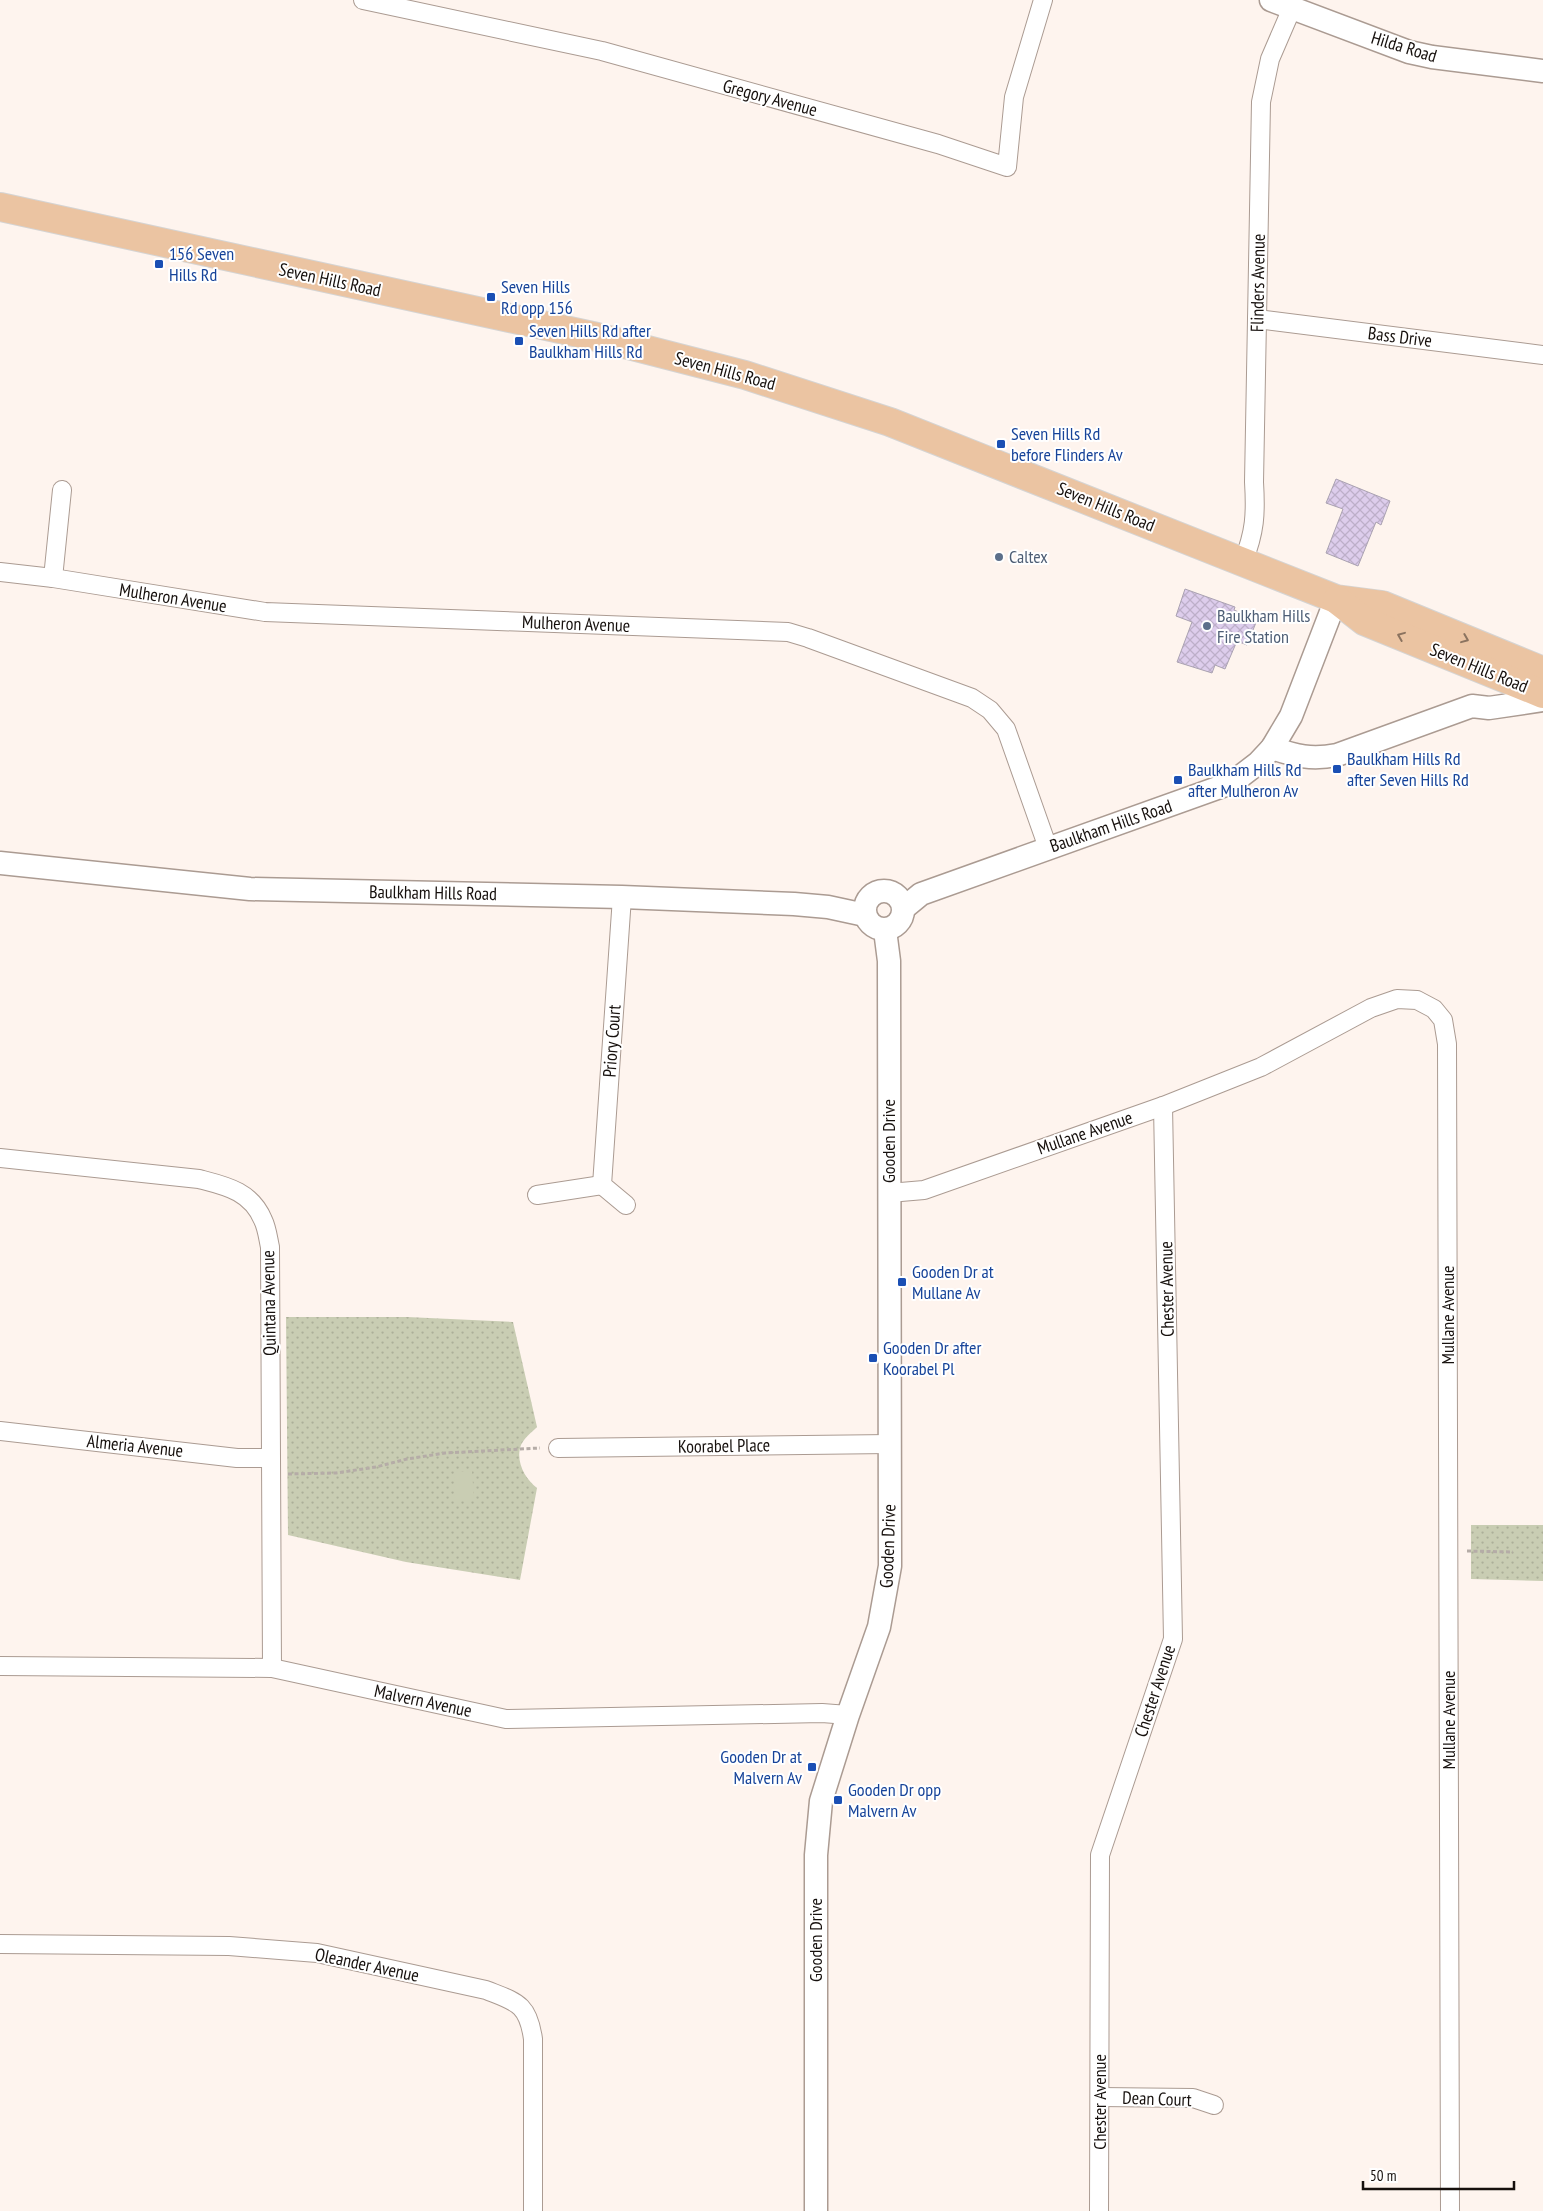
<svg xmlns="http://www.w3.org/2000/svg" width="1543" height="2211" viewBox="0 0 1543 2211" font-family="'PT Sans Narrow',sans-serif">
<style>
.grass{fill:url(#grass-dots)}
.garden{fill:#c9cdb3}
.building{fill:url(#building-cross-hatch);stroke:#aaa2b1}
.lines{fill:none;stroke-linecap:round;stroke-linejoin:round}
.minor-casing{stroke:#ab9b92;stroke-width:20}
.tertiary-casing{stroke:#ab9b92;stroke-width:25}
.primary-casing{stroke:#d5d4d3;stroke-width:30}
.path{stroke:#b5aca7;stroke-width:3;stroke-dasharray:4 2.5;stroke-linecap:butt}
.minor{stroke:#fff;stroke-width:18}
.tertiary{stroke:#fff;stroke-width:22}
.primary{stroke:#ebc4a2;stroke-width:28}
.oneway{stroke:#8b735f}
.transit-dot{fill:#1a4fb4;stroke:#fff;stroke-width:2}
.service-dot{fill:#5c6f8a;stroke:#fff;stroke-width:2}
.labels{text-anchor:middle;stroke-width:4;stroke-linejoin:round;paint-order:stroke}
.street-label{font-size:18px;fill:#16100d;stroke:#fff}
.transit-label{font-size:18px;fill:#164399;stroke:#fff;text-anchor:start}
.service-label{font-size:18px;fill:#4e5e75;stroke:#fff;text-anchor:start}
</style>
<defs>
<pattern id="grass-dots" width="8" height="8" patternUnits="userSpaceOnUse" patternTransform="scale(1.25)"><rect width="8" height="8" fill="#c9cdb3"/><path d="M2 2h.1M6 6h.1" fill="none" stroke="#acaf99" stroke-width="1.8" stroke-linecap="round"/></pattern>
<pattern id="building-cross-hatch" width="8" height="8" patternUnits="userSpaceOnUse" patternTransform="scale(1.25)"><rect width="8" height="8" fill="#ddcdec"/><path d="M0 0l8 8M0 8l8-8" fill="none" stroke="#bdafc9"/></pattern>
</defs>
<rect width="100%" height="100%" fill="#fef4ee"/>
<!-- grass -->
<g class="grass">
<path d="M 286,1317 L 407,1317 L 513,1322 L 537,1427 C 532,1432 524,1438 521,1445 C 515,1461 525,1479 537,1488 L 520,1580 L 406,1562 L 288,1535 Z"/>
<path d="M 1471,1525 L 1543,1525 L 1543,1581 L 1471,1579 Z"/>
</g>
<!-- garden -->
<path class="garden" d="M 472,1471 L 474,1499 L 455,1499 L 454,1472 Z"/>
<!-- building -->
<g class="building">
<path d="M 1336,479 L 1390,501 L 1381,525 L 1376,522 L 1358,566 L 1326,553 L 1343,509 L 1326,503 Z"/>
<path d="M 1185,589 L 1235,607 L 1234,610 L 1257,620 L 1247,645 L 1237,641 L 1225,669 L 1215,665 L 1212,673 L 1177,662 L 1192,622 L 1176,616 Z"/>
</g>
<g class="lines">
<defs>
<g id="minor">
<path d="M 363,0 L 602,51 L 938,144 L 1007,167 L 1014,97 L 1043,0"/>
<path d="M 1257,319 L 1543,355"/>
<path d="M 1243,562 C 1255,532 1256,514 1254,482 L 1261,102 L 1270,59 L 1292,8"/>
<path d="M 0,572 L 53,578 L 265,612 L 788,632 L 808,638 L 972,698 L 990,710 L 1006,729 L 1048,848"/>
<path d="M 53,578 L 62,490"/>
<path d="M 622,897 L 602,1185 L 626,1205"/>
<path d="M 0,1158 L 199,1179 C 226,1186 251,1191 263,1220 C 267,1228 268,1238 270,1247 L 272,1668"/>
<path d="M 889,1193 L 924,1190 L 1163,1106 L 1261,1067 L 1371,1008 L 1397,999 L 1417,1000 L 1434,1009 L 1443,1020 L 1447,1044 L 1450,2211"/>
<path d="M 537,1195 L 602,1185"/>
<path d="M 0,1431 L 237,1458 L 270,1458"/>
<path d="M 558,1448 L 890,1444"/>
<path d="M 0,1666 L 272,1668 L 506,1719 L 822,1713 L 848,1715"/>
<path d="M 0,1944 L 229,1946 L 317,1953 L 486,1990 C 516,2002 528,2003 533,2039 L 533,2211"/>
<path d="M 1100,2097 L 1193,2098 L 1214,2105"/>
<path d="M 1099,2211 L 1100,1855 L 1173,1639 L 1163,1106"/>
</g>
<g id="tertiary">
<path d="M 1271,0 L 1409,52 L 1432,57 L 1543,71"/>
<path d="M 1272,748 C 1296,756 1311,760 1337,755 L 1472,706 L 1489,708 L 1543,700"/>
<path d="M 0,863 L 250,889 L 622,897 L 794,904 L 828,907 L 865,915"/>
<circle cx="884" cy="910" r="19"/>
<path d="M 904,908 L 921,894 L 1223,786 L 1241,776 L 1258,763 L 1272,748 L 1291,716 L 1336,599"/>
<path d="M 816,2211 L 816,1855 L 821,1801 L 848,1715 L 879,1627 L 890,1566 L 889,961 L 885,930"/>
</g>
<g id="primary">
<path d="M 0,207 L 597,337 L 745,375 L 890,422 L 1336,599 L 1382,605 L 1543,671"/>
<path d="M 1337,600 L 1364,621 L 1543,694"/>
</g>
</defs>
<!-- minor casing -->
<use href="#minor" class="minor-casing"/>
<!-- tertiary casing -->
<use href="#tertiary" class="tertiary-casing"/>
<!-- primary casing -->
<use href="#primary" class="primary-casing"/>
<!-- path -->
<g class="path">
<path d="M 288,1474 L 336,1473 L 376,1467 L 407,1459 L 445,1453 L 540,1448"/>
<path d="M 1467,1551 L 1513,1552"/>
</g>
<!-- minor -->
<use href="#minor" class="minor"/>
<!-- tertiary -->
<use href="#tertiary" class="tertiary"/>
<!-- primary -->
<use href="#primary" class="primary"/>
</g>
<!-- one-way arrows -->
<defs><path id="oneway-chevron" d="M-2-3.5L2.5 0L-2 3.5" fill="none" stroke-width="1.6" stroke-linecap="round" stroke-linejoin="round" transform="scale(1.25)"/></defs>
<g class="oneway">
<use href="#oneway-chevron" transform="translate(1401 636) rotate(-158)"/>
<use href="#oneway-chevron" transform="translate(1465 639) rotate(22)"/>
</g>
<!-- markers -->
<g class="transit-dot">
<rect x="154" y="259" width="10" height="10" rx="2.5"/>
<rect x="486" y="292" width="10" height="10" rx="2.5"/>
<rect x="514" y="336" width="10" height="10" rx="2.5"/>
<rect x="996" y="439" width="10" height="10" rx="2.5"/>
<rect x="1332" y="764" width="10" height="10" rx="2.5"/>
<rect x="1173" y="775" width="10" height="10" rx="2.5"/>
<rect x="897" y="1277" width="10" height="10" rx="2.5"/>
<rect x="868" y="1353" width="10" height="10" rx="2.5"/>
<rect x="807" y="1762" width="10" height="10" rx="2.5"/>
<rect x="833" y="1795" width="10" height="10" rx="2.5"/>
</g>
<g class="service-dot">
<circle cx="999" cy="557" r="5"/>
<circle cx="1207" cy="626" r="5"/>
</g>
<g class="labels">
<!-- street labels -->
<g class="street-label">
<text transform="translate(1404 47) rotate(17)" y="6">Hilda Road</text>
<text transform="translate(770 98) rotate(15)" y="6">Gregory Avenue</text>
<text transform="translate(330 280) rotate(12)" y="6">Seven Hills Road</text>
<text transform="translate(1258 283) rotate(-89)" y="6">Flinders Avenue</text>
<text transform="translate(1400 337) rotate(7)" y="6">Bass Drive</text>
<text transform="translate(725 371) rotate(15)" y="6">Seven Hills Road</text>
<text transform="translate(1106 507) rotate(22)" y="6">Seven Hills Road</text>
<text transform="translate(173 598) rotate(9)" y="6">Mulheron Avenue</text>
<text transform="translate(576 624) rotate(2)" y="6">Mulheron Avenue</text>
<text transform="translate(1479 668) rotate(22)" y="6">Seven Hills Road</text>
<text transform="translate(1111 826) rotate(-19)" y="6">Baulkham Hills Road</text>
<text transform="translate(433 893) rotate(1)" y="6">Baulkham Hills Road</text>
<text transform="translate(612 1041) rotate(-86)" y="6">Priory Court</text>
<text transform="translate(1085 1133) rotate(-19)" y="6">Mullane Avenue</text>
<text transform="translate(889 1141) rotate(-90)" y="6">Gooden Drive</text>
<text transform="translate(1167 1289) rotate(-91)" y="6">Chester Avenue</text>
<text transform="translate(269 1303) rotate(-91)" y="6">Quintana Avenue</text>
<text transform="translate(1448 1315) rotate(-90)" y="6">Mullane Avenue</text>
<text transform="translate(135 1446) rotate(6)" y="6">Almeria Avenue</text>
<text transform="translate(724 1446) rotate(-1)" y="6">Koorabel Place</text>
<text transform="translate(888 1546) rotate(-88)" y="6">Gooden Drive</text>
<text transform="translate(1155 1691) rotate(-72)" y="6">Chester Avenue</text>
<text transform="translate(423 1701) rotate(12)" y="6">Malvern Avenue</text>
<text transform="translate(1449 1720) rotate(-90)" y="6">Mullane Avenue</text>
<text transform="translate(816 1940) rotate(-90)" y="6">Gooden Drive</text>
<text transform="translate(367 1965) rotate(12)" y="6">Oleander Avenue</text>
<text transform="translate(1157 2099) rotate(2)" y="6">Dean Court</text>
<text transform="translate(1100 2102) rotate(-90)" y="6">Chester Avenue</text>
</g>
<!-- transit labels -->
<g class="transit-label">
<text x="169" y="260">156 Seven<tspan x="169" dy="21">Hills Rd</tspan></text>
<text x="501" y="293">Seven Hills<tspan x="501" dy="21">Rd opp 156</tspan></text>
<text x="529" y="337">Seven Hills Rd after<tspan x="529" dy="21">Baulkham Hills Rd</tspan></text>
<text x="1011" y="440">Seven Hills Rd<tspan x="1011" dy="21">before Flinders Av</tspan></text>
<text x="1347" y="765">Baulkham Hills Rd<tspan x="1347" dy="21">after Seven Hills Rd</tspan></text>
<text x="1188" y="776">Baulkham Hills Rd<tspan x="1188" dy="21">after Mulheron Av</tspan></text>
<text x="912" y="1278">Gooden Dr at<tspan x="912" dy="21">Mullane Av</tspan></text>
<text x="883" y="1354">Gooden Dr after<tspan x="883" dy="21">Koorabel Pl</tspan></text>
<text x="802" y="1763" text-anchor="end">Gooden Dr at<tspan x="802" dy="21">Malvern Av</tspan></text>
<text x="848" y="1796">Gooden Dr opp<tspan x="848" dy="21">Malvern Av</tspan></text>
</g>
<!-- service labels -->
<g class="service-label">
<text x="1009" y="563">Caltex</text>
<text x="1217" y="622">Baulkham Hills<tspan x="1217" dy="21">Fire Station</tspan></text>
</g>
</g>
<!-- scale -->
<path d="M1363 2181v8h151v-8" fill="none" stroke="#16100d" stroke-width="2.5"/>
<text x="1370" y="2181" font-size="15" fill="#16100d" stroke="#ffffff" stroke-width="4" paint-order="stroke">50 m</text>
</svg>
